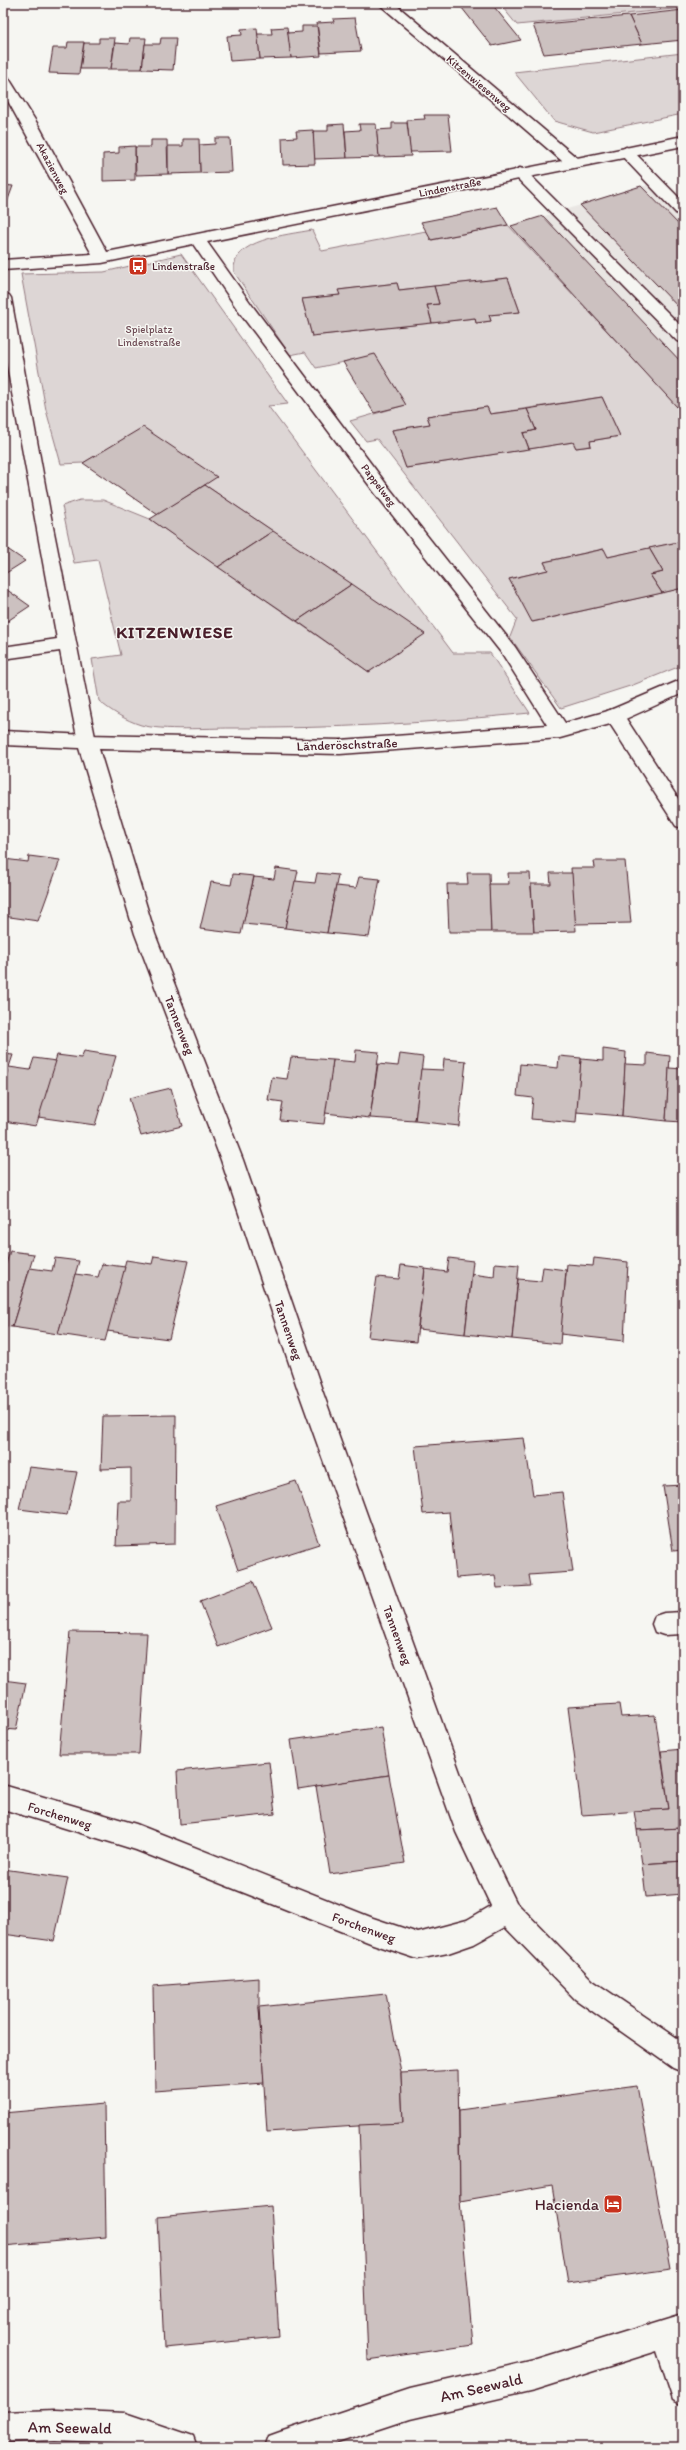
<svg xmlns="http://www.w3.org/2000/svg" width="686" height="2450" viewBox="0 0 686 2450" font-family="Itim,sans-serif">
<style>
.built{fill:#e9e6e3}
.green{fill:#ddd6d5;stroke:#947a80;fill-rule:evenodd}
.building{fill:#ccc1c0;stroke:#4a1f2b}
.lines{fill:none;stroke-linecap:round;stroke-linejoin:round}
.service-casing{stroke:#4a1f2b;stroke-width:3}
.minor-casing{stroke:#4a1f2b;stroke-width:3}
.service{fill:#f6f6f2;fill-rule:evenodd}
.minor{fill:#f6f6f2;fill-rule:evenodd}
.labels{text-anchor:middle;stroke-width:3;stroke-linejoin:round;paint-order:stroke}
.far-street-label{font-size:11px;fill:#4a1f2b;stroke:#f6f6f2}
.far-poi-label{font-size:11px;fill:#4a1f2b;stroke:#f6f6f2;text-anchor:start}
.far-park-label{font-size:11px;fill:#6f4d56;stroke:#f6f6f2}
.street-label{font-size:13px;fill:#4a1f2b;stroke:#f6f6f2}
.near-poi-label{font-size:16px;fill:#4a1f2b;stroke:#f6f6f2;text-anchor:end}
.near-street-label{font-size:16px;fill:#4a1f2b;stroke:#f6f6f2}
.district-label{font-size:17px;font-weight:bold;letter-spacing:1px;fill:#4a1f2b;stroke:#f6f6f2}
</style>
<rect width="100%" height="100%" fill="#f6f6f2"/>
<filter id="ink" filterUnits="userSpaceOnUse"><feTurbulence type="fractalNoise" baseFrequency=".025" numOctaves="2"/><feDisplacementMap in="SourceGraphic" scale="8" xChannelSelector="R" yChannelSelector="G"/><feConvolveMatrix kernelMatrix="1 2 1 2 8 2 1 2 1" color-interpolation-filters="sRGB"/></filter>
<g filter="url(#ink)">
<!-- built -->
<path class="built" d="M 664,180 L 683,198 L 683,406 L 677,407 L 511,226 Z"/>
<!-- green -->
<g class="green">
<path d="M 499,3 L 683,3 L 683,8 L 517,25 Z"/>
<path d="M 683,53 L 683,114 L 593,132 L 554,121 L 514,72 Z"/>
<path d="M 508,225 L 677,406 L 683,406 L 683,541 L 608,557 L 603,549 L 544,562 L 548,570 L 509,579 L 533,622 L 683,588 L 683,665 L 633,685 L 561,708 L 510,637 L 517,619 L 377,439 L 366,441 L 350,421 L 405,405 L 375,355 L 316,368 L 305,352 L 290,355 L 234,272 C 231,239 287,235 312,230 L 322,251 L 426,231 L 432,240 ZM 508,278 L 520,312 L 489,315 L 491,321 L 476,323 L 475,318 L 312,336 L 302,299 L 340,295 L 339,290 L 397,283 L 399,290 ZM 602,397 L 620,436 L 590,441 L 591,446 L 576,448 L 573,442 L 406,468 L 392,430 L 430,424 L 427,416 L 487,407 L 490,414 Z"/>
<path d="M 181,254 L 288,404 L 268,406 L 453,653 L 490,653 L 530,713 C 431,723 331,729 231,728 C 208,728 162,731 141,725 C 125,720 111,711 99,701 L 92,659 L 121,655 L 98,560 L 74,563 L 62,506 L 80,500 L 103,500 L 150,519 L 369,672 L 424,634 L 205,485 L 143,428 L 83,463 L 61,464 L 46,410 L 21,274 L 104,272 Z"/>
</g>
<!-- building -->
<g class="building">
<path d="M 458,3 L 491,3 L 521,40 L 492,46 Z"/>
<path d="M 683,10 L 683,40 L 642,44 L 629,16 Z"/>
<path d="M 629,16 L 642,44 L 544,54 L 533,25 Z"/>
<path d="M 355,18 L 361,51 L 321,53 L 317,23 L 334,22 L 333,19 Z"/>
<path d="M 302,26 L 317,26 L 321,56 L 291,58 L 287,33 L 302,32 Z"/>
<path d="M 287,27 L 291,58 L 260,59 L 257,34 L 272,34 L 271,28 Z"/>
<path d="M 257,28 L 260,59 L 230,61 L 227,36 L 242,35 L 241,29 Z"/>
<path d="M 99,38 L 115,38 L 111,69 L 80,69 L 84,43 L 99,43 Z"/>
<path d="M 130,38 L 146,38 L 142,69 L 111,69 L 115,43 L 129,44 Z"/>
<path d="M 161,38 L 176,38 L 173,70 L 142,69 L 145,44 L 160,44 Z"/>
<path d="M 68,42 L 84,42 L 79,74 L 49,73 L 53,48 L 67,48 Z"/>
<path d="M 424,115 L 448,115 L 452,151 L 410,152 L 407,120 L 425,119 Z"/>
<path d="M 392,123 L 407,123 L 411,156 L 379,157 L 376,130 L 392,129 Z"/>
<path d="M 344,124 L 347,158 L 314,159 L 313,131 L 328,131 L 328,125 Z"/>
<path d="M 359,124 L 376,124 L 379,157 L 347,158 L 345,131 L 360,130 Z"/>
<path d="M 313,130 L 315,164 L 283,165 L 282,138 L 297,137 L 296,131 Z"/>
<path d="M 215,138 L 230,138 L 232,172 L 200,173 L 199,145 L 215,144 Z"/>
<path d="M 183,139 L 199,139 L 200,173 L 168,174 L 168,146 L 183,146 Z"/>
<path d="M 151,140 L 167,140 L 168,174 L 136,175 L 135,147 L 151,147 Z"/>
<path d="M 135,146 L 135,180 L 103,181 L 103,154 L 119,153 L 119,147 Z"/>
<path d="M 3,185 L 13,186 L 3,213 Z"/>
<path d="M 641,186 L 683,229 L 683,312 L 580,205 Z"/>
<path d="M 497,207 L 508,225 L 431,240 L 421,222 Z"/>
<path d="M 543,216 L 683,364 L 683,405 L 677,407 L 511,226 Z"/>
<path d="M 508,278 L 520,312 L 489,315 L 491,321 L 476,323 L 475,318 L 432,323 L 427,305 L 439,304 L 434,286 Z"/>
<path d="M 397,283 L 399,290 L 434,286 L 439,304 L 427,305 L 432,323 L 312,336 L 302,299 L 340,295 L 338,290 Z"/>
<path d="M 375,354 L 406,405 L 374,413 L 343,362 Z"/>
<path d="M 602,397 L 620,436 L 590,441 L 591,446 L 576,448 L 573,442 L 529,449 L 523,433 L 536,430 L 527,409 Z"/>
<path d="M 487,407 L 490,414 L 527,409 L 536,430 L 523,433 L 529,449 L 406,468 L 392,430 L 430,424 L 427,416 Z"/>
<path d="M 143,427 L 217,477 L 158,515 L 83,463 Z"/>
<path d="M 205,485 L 273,531 L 218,567 L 150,519 Z"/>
<path d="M 273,531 L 352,584 L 297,621 L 218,567 Z"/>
<path d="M 683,541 L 683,588 L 662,593 L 650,575 L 663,572 L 649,548 Z"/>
<path d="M 3,546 L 25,561 L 3,575 Z"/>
<path d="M 649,548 L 663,572 L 650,575 L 662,593 L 532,622 L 509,579 L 548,570 L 544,562 L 604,549 L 608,557 Z"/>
<path d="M 352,584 L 425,634 L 369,672 L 297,621 Z"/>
<path d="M 3,587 L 30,606 L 3,624 Z"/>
<path d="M 29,856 L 60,860 L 38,921 L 3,916 L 4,859 L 28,862 Z"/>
<path d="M 594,861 L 625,861 L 631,923 L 575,924 L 571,868 L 595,868 Z"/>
<path d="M 276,868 L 298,871 L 285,928 L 243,924 L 254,877 L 274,879 Z"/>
<path d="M 317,873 L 338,875 L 327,933 L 285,928 L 295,881 L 315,883 Z"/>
<path d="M 467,873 L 489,873 L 491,932 L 449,932 L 447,884 L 468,884 Z"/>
<path d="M 508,873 L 530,873 L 534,932 L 491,932 L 489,884 L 509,884 Z"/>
<path d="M 550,873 L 572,873 L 576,931 L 534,932 L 531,884 L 551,884 Z"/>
<path d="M 233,874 L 254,876 L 241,934 L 200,929 L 211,882 L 231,885 Z"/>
<path d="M 359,877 L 380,879 L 369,937 L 327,933 L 336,886 L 356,888 Z"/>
<path d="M 603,1049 L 626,1052 L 622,1116 L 576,1112 L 581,1059 L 603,1061 Z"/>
<path d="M 356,1050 L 379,1052 L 370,1118 L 325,1113 L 333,1060 L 355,1062 Z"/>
<path d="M 84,1051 L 116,1056 L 95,1125 L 38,1117 L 57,1055 L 81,1058 Z"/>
<path d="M 647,1053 L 670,1056 L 666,1121 L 622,1116 L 625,1064 L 647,1065 Z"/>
<path d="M 3,1054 L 13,1055 L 3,1085 Z"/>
<path d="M 400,1054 L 423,1057 L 415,1121 L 370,1118 L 378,1064 L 398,1066 Z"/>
<path d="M 559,1056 L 581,1058 L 576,1123 L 531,1119 L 533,1098 L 517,1096 L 520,1064 L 558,1068 Z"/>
<path d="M 291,1057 L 333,1060 L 324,1124 L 280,1120 L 283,1102 L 268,1100 L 272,1077 L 287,1079 Z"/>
<path d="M 34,1058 L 56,1061 L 36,1126 L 3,1121 L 3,1085 L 9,1067 L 30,1070 Z"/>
<path d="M 444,1059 L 466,1061 L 459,1126 L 415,1121 L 421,1069 L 443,1070 Z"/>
<path d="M 669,1068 L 683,1069 L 683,1122 L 666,1121 Z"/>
<path d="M 171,1088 L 182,1126 L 141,1136 L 129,1098 Z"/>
<path d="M 10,1251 L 34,1254 L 12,1327 L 3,1326 L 3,1264 L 6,1264 Z"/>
<path d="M 154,1256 L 188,1261 L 169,1339 L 107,1331 L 126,1260 L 152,1264 Z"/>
<path d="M 55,1258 L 79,1261 L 58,1334 L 12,1327 L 30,1268 L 52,1271 Z"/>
<path d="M 449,1258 L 473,1261 L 465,1334 L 418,1329 L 425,1269 L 447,1272 Z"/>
<path d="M 594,1258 L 628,1262 L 624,1341 L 560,1334 L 567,1264 L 593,1266 Z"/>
<path d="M 495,1263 L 519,1265 L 512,1339 L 465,1334 L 472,1274 L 494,1277 Z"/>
<path d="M 102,1264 L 125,1267 L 105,1341 L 58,1334 L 75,1274 L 98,1277 Z"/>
<path d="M 401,1265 L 425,1268 L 416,1342 L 368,1337 L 377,1277 L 399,1279 Z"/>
<path d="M 543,1267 L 566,1270 L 560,1344 L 512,1339 L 518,1279 L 541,1281 Z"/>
<path d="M 176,1415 L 175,1544 L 116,1546 L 118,1501 L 131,1501 L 131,1468 L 101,1469 L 103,1416 Z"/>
<path d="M 524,1438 L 533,1495 L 562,1492 L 573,1572 L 529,1575 L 531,1586 L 497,1588 L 495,1575 L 456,1578 L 449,1512 L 423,1514 L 415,1446 Z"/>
<path d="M 29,1467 L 77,1472 L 67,1515 L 19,1509 Z"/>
<path d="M 296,1481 L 319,1544 L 238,1570 L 216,1506 Z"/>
<path d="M 683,1485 L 683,1550 L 673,1551 L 663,1486 Z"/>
<path d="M 253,1581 L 272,1627 L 218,1647 L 200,1601 Z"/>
<path d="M 70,1632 L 147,1633 L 139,1754 L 59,1754 Z"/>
<path d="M 3,1680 L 26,1683 L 16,1730 L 3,1729 Z"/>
<path d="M 619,1704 L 621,1717 L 655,1715 L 669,1809 L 582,1815 L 568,1707 Z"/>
<path d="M 381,1727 L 389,1775 L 298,1789 L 291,1740 Z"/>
<path d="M 683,1749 L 683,1828 L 637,1830 L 634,1811 L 669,1809 L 661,1751 Z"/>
<path d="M 269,1762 L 275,1814 L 180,1824 L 177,1771 Z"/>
<path d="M 389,1775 L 405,1863 L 330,1874 L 316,1786 Z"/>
<path d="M 683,1828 L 683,1861 L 642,1864 L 637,1830 Z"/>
<path d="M 683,1861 L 683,1894 L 646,1897 L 642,1864 Z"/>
<path d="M 3,1869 L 68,1878 L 54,1941 L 3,1934 Z"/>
<path d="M 259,1978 L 259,2007 L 264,2083 L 155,2091 L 153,1986 Z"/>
<path d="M 386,1994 L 401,2073 L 403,2123 L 267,2132 L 259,2007 Z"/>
<path d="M 458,2070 L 460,2201 L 473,2345 L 368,2360 L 359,2125 L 403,2123 L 401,2073 Z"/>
<path d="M 637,2086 L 671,2269 L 568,2283 L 552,2185 L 460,2201 L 459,2110 Z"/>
<path d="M 104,2104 L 106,2237 L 3,2246 L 3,2113 Z"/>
<path d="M 271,2206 L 279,2337 L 164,2348 L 158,2217 Z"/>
</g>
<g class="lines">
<defs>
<g id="service">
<path d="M 626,147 L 631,149 L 683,202 L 683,216 L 677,214 L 621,155 L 618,152 Z"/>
<path d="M 520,168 L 525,170 L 683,328 L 683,342 L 677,341 L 515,176 L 512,173 L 515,170 Z"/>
<path d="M 3,293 L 9,295 L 11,298 L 50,512 L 96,742 L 94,747 L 87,749 L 80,747 L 78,742 L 60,651 L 3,659 L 3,647 L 57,639 L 3,344 Z"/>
<path d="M 614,709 L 621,711 L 683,806 L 683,828 L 676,826 L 605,716 L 607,711 Z"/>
</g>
<g id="minor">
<path d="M 378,3 L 394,3 L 577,158 L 683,136 L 683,146 L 207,242 L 254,308 L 387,485 L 515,647 L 565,723 L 608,711 L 683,679 L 683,693 L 621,721 L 560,738 L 340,754 L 99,749 L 155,934 L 243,1160 L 322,1390 L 480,1828 L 516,1902 L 593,1981 L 683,2042 L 683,2072 L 673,2068 L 575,1999 L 505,1927 L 474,1944 L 448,1953 L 418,1959 L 373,1944 L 136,1850 L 3,1809 L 3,1785 L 136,1824 L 373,1918 L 418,1933 L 467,1920 L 491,1906 L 456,1832 L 298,1390 L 221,1160 L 135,934 L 79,748 L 3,745 L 3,731 L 87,735 L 340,740 L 547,725 L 503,655 L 375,493 L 242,316 L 193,244 L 102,263 L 3,270 L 3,260 L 92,254 L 3,92 L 3,76 L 8,77 L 40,128 L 107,252 L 562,161 Z"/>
<path d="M 683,1612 L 683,1634 L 664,1635 L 655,1632 L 652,1624 L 655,1616 L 664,1613 Z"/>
<path d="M 683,2314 L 683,2405 L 673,2400 L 657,2351 L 534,2390 L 410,2419 L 325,2447 L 265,2447 L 269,2436 L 280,2432 L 410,2389 L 534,2360 Z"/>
<path d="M 55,2410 L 125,2413 L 193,2436 L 197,2447 L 138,2447 L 125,2443 L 55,2440 L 3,2442 L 3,2412 Z"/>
</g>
</defs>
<!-- service casing -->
<use href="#service" class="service-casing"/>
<!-- minor casing -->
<use href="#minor" class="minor-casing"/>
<!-- service -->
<use href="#service" class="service"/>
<!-- minor -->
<use href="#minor" class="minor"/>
</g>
</g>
<!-- icons -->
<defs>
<symbol id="bus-square" viewBox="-11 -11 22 22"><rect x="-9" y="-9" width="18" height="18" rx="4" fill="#c8321e" stroke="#f6f6f2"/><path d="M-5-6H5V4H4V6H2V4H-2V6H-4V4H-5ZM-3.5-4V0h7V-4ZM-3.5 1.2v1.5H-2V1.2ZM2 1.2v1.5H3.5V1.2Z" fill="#fff"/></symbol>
<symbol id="hotel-square" viewBox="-11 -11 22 22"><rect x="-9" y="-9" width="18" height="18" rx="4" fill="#c8321e" stroke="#f6f6f2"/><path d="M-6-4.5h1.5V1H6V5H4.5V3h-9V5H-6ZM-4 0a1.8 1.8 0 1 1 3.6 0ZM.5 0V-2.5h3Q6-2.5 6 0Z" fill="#fff"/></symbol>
</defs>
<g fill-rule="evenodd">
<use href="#bus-square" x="127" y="255" width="22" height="22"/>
<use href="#hotel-square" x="602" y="2193" width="22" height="22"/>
</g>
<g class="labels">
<!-- far-street labels -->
<g class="far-street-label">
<text transform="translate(479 83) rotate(40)" y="4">Kitzenwiesenweg</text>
<text transform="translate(53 168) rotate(62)" y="4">Akazienweg</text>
<text transform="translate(450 187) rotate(-11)" y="4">Lindenstraße</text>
<text transform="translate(379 485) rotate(53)" y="4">Pappelweg</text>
</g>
<!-- far-poi labels -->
<g class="far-poi-label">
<text x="152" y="270">Lindenstraße</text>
</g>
<!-- far-park labels -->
<g class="far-park-label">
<text x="149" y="333">Spielplatz<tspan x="149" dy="13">Lindenstraße</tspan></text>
</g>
<!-- street labels -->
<g class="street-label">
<text transform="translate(347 744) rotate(-2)" y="5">Länderöschstraße</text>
<text transform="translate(180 1025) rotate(69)" y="5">Tannenweg</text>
<text transform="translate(289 1330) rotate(71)" y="5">Tannenweg</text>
<text transform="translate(398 1635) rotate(70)" y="5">Tannenweg</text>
<text transform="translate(60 1815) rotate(17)" y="5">Forchenweg</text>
<text transform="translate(364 1927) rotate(20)" y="5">Forchenweg</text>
</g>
<!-- near-poi labels -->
<g class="near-poi-label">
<text x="599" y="2210">Hacienda</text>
</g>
<!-- near-street labels -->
<g class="near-street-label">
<text transform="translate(481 2387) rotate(-13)" y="6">Am Seewald</text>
<text transform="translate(70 2427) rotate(1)" y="6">Am Seewald</text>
</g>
<!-- district labels -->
<g class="district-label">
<text x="175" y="638">KITZENWIESE</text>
</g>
</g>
<!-- margin -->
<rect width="686" height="2450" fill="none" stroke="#f6f6f2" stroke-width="16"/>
<rect x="8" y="8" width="670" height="2434" fill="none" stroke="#4a1f2b" stroke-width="1.5" filter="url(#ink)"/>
</svg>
